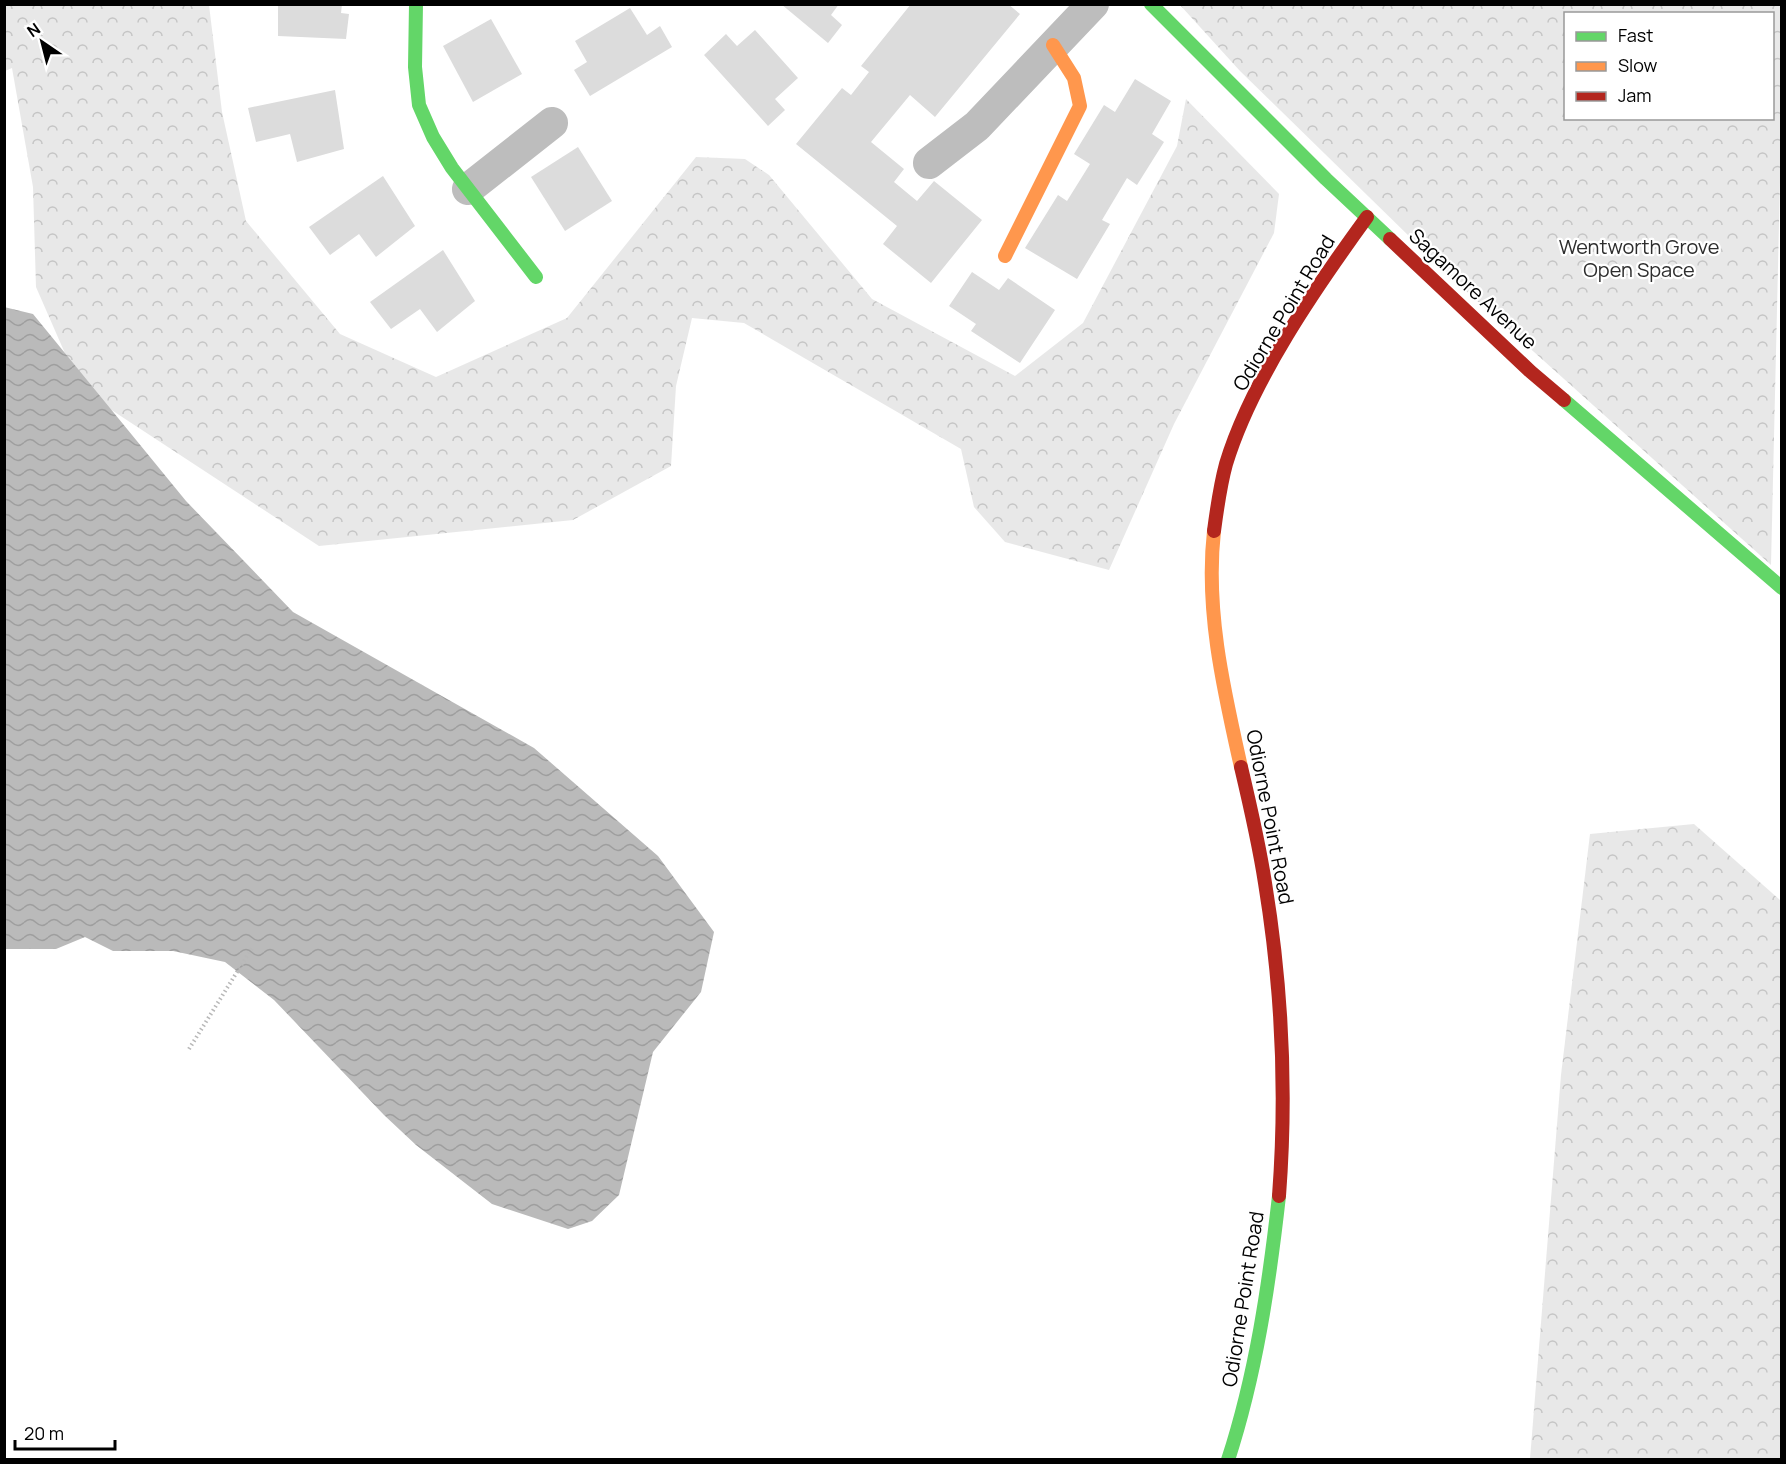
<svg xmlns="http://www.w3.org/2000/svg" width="1786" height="1464" viewBox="0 0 1786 1464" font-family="Manrope,sans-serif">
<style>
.forest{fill:url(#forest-crowns);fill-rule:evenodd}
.water{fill:url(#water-waves)}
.building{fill:#dcdcdc}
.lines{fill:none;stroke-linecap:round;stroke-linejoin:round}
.path{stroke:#b8b8b8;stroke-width:4;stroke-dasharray:1.5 3;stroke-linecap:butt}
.street{stroke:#bdbdbd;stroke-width:32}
.fast{stroke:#63d668;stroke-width:14}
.slow{stroke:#ff974d;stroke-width:14}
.jam{stroke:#b3261e;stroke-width:14}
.labels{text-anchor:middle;stroke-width:4.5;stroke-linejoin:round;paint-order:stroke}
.park-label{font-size:20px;fill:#2d2d2d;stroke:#fff}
.street-label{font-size:20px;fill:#000;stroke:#fff}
</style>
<defs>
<pattern id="forest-crowns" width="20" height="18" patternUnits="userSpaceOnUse" patternTransform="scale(1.5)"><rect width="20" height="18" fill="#e8e8e8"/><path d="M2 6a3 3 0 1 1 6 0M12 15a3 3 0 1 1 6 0" fill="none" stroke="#c5c5c5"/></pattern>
<pattern id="water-waves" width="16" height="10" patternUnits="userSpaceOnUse" patternTransform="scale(1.5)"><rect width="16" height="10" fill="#bababa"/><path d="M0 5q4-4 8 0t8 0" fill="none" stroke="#9e9e9e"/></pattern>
</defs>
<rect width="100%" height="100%" fill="#fff"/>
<!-- forest -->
<g class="forest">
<path d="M 5,5 L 209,5 L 222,112 L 246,221 L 340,334 L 436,377 L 567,318 L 696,157 L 745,159 L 769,175 L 872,299 L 1015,376 L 1083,323 L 1177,146 L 1186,99 L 1279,194 L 1274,233 L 1174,424 L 1109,570 L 1005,542 L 974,507 L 961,449 L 744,323 L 692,318 L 676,386 L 671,466 L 573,520 L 319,546 L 81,390 L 36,287 L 33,187 L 12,68 L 5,71 Z"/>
<path d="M 1180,5 L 1781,5 L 1781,139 L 1771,565 L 1455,281 L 1240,71 ZM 1566,14 L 1772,14 L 1772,118 L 1566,118 Z"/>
<path d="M 1694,824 L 1781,901 L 1781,1459 L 1530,1459 L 1561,1075 L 1590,834 Z"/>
</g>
<!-- water -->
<path class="water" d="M 4,307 L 33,314 L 186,501 L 293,612 L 534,748 L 658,856 L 714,932 L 701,992 L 653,1052 L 619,1195 L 592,1221 L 568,1229 L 492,1204 L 416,1145 L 384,1115 L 274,1000 L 225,962 L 173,951 L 113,951 L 85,937 L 56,949 L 5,949 Z"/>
<!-- building -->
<g class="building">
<path d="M 278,4 L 342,4 L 341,13 L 349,14 L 346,39 L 278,36 Z"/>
<path d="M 781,4 L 839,4 L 831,15 L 842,25 L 828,43 Z"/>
<path d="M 911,4 L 1008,4 L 1020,14 L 935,117 L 910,95 L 871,142 L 904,169 L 894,182 L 917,201 L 934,181 L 982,220 L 931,283 L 883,244 L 897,226 L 796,144 L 842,88 L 851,95 L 869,72 L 861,66 Z"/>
<path d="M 630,8 L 647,35 L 660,26 L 672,47 L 590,96 L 574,70 L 587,62 L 575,41 Z"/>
<path d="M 491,19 L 522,74 L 473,102 L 443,46 Z"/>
<path d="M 755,30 L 798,78 L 775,99 L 785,110 L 768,126 L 704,55 L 726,34 L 737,46 Z"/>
<path d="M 1135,79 L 1171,101 L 1152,134 L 1164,142 L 1137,185 L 1127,178 L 1102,220 L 1110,224 L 1077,279 L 1025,248 L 1058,195 L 1067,201 L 1090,164 L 1074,154 L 1104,105 L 1115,112 Z"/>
<path d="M 335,90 L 344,149 L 297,162 L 290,134 L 256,142 L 248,108 Z"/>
<path d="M 578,147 L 612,201 L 565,231 L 531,177 Z"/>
<path d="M 383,176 L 415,226 L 376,257 L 359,234 L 330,255 L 309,227 Z"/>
<path d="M 443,250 L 475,301 L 437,332 L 420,309 L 391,329 L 370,302 Z"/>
<path d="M 972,272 L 999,290 L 1008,278 L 1055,310 L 1020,363 L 971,331 L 976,324 L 949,306 Z"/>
</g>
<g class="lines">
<!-- path -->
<path class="path" d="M 189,1049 L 252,948"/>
<!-- street -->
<g class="street">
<path d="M 929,163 L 977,126 L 1093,4"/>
<path d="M 468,189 L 552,123"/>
</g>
<!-- fast -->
<g class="fast">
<path d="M 416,4 L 415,67 L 419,105 L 433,137 L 452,168 L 536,277"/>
<path d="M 1151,4 L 1326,179 L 1390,239"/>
<path d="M 1564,400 L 1782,588"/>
<path d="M 1228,1460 C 1256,1374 1269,1285 1279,1196"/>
</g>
<!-- slow -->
<g class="slow">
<path d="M 1005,256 L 1080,106 L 1074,78 L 1053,45"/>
<path d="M 1214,531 C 1205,610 1224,691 1241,767"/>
</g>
<!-- jam -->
<g class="jam">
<path d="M 1390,239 L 1531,372 L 1564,400"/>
<path d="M 1214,531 C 1217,508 1220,486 1226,464 C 1251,381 1316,287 1367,217"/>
<path d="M 1241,767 C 1250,805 1259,844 1265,883 C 1282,987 1287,1091 1279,1196"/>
</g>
</g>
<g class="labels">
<!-- park labels -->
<g class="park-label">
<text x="1639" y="254">Wentworth Grove<tspan x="1639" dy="23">Open Space</tspan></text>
</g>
<!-- street labels -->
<g class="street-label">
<text transform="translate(1473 289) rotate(43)" y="7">Sagamore Avenue</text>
<text transform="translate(1284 313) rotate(-59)" y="7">Odiorne Point Road</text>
<text transform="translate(1270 817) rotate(79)" y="7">Odiorne Point Road</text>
<text transform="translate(1243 1299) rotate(-81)" y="7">Odiorne Point Road</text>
</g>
</g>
<!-- border -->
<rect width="1786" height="1464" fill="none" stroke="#000000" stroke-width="12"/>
<!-- legend -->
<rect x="1564" y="12" width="210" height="108" fill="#ffffff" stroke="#999999" stroke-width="1.5"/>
<rect x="1576" y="32" width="30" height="9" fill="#63d668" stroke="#999999" stroke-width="1.5"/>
<text x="1618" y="42" font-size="18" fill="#000000">Fast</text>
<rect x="1576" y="62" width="30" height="9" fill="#ff974d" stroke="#999999" stroke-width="1.5"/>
<text x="1618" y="72" font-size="18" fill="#000000">Slow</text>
<rect x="1576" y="92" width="30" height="9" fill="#b3261e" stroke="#999999" stroke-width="1.5"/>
<text x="1618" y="102" font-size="18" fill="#000000">Jam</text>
<!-- north arrow -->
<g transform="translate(42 42) rotate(325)" stroke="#ffffff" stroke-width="4.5" paint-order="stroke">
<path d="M0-4.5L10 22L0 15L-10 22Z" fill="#000000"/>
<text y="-9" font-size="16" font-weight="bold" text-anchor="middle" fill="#000000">N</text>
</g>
<!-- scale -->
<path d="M15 1440v9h100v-9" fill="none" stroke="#000000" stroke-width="3"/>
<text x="24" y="1440" font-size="18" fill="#000000" stroke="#ffffff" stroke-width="4.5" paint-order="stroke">20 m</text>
</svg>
